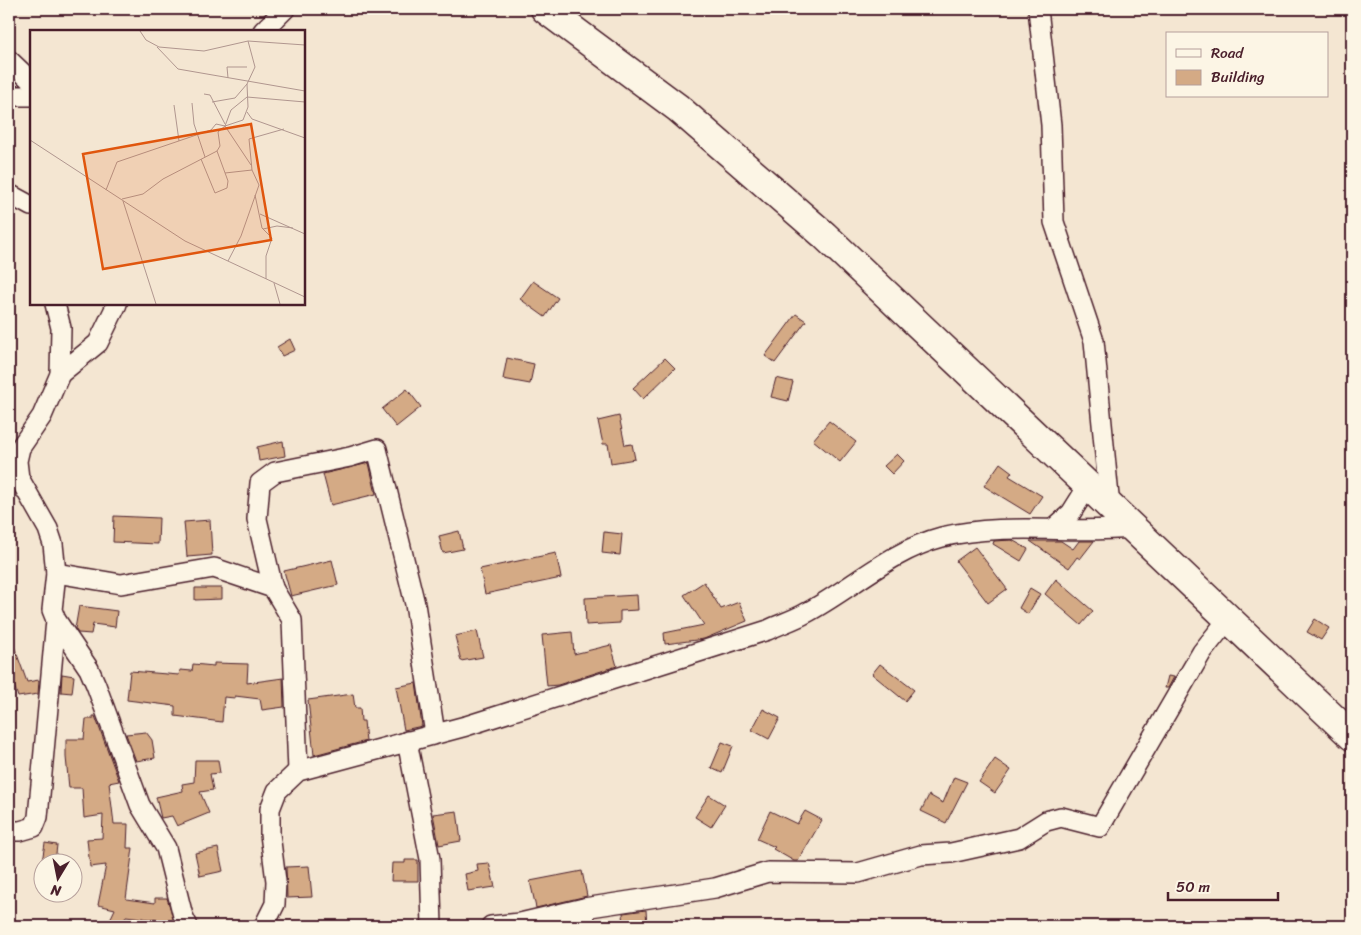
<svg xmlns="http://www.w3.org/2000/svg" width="1361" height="935" viewBox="0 0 1361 935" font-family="Sriracha,sans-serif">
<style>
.building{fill:#d4aa85;stroke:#4a1f2b}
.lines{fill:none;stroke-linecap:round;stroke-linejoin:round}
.minor-casing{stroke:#4a1f2b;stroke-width:22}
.highway-casing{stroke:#4a1f2b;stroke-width:31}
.minor{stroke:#fcf5e5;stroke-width:19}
.highway{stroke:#fcf5e5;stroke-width:28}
.inset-road{fill:none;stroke:#b0968f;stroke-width:1}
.view{fill:#e0560e;fill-opacity:0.15;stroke:#e0560e;stroke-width:2.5}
.inset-edge{fill:none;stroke:#4a1f2b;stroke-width:2.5}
</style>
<rect width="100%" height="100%" fill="#f4e6d2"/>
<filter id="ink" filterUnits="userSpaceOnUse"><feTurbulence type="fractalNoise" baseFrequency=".02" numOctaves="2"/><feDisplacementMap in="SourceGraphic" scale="10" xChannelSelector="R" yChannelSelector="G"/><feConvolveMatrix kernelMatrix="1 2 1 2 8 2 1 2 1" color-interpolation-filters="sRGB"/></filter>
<g filter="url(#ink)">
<!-- building -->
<g class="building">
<path d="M 533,281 L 558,298 L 545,317 L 520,299 Z"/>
<path d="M 796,314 L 806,321 L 775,363 L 765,356 Z"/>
<path d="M 290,339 L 295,350 L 282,356 L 277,347 Z"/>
<path d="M 507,358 L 534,364 L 530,384 L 503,379 Z"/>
<path d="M 665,358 L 675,368 L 643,399 L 633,388 Z"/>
<path d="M 776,378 L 793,382 L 788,401 L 771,397 Z"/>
<path d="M 407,389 L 421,407 L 396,427 L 382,409 Z"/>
<path d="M 619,416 L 625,445 L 632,444 L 635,459 L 611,463 L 608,444 L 603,444 L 598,421 Z"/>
<path d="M 829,421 L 856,442 L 840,462 L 813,440 Z"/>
<path d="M 283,441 L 285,456 L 259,461 L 257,447 Z"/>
<path d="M 897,454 L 904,461 L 892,474 L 884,466 Z"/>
<path d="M 369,463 L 376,494 L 331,505 L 323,474 Z"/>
<path d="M 1000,463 L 1012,472 L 1009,476 L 1042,496 L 1030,514 L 984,486 Z"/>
<path d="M 114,516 L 159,518 L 158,544 L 113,542 Z"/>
<path d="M 210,520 L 212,555 L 187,557 L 184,522 Z"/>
<path d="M 459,531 L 463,549 L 443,553 L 439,536 Z"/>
<path d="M 604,532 L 622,534 L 620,555 L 602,553 Z"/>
<path d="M 1012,540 L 1028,549 L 1021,561 L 993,544 L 994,541 Z"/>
<path d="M 1030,541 L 1061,541 L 1073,549 L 1079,541 L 1094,541 L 1080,559 L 1077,557 L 1069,568 Z"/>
<path d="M 975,547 L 1007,589 L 988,603 L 956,561 Z"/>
<path d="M 556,553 L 561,578 L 485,594 L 480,569 Z"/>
<path d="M 332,560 L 338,585 L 291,596 L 284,571 Z"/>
<path d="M 1056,579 L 1093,611 L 1081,625 L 1045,594 Z"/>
<path d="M 704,582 L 721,609 L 739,602 L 747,621 L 704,639 L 665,644 L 664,633 L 704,625 L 684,595 Z"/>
<path d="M 195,588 L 222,588 L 222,599 L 195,600 Z"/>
<path d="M 1030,588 L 1040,594 L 1028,614 L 1019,608 Z"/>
<path d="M 637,595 L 638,610 L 620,611 L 620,623 L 586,625 L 585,598 Z"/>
<path d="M 79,606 L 117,611 L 115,627 L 93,624 L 91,634 L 78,633 L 75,629 Z"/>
<path d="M 1315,619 L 1329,628 L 1321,640 L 1307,632 Z"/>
<path d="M 477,631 L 483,657 L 461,661 L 455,636 Z"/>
<path d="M 572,632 L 574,654 L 611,645 L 617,666 L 558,685 L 547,686 L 542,635 Z"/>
<path d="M 10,635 L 27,682 L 39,680 L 38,694 L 18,697 L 9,671 Z"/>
<path d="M 214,663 L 248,664 L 247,683 L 283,678 L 284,707 L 262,710 L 260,699 L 235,696 L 235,698 L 224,697 L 222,722 L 175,716 L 175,706 L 127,700 L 130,671 L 179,675 L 180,670 L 192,671 L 193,664 L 214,666 Z"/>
<path d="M 880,664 L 914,690 L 905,701 L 872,674 Z"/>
<path d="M 62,674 L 74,676 L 72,693 L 61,692 Z"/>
<path d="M 1168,676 L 1174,677 L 1168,688 L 1165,688 Z"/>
<path d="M 416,683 L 422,726 L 404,730 L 396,687 Z"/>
<path d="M 353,694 L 355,708 L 360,708 L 361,721 L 364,721 L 366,741 L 314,755 L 308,700 Z"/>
<path d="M 763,709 L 780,718 L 769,739 L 752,730 Z"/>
<path d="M 93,716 L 95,716 L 119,781 L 109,783 L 114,824 L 128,824 L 127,848 L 133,848 L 126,899 L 155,903 L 155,898 L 167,898 L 176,926 L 158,926 L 158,920 L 126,916 L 122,926 L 107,926 L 115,909 L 98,905 L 106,865 L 90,867 L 87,839 L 102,838 L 103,815 L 84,818 L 82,788 L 69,788 L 66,757 L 66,739 L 84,739 L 86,719 L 93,719 Z"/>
<path d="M 146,732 L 152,740 L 155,758 L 136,761 L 126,734 Z"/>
<path d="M 722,742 L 733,746 L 722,773 L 711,768 Z"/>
<path d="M 995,759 L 1011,770 L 995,793 L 979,782 Z"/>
<path d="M 195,760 L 218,760 L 220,773 L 210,774 L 213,790 L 200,792 L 209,813 L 177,826 L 172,816 L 161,818 L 156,797 L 183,791 L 182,784 L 194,782 Z"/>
<path d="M 954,777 L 967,782 L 946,823 L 921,811 L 929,795 L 943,803 Z"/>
<path d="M 709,795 L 725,805 L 711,827 L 695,817 Z"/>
<path d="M 457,811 L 461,841 L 439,845 L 433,814 Z"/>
<path d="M 770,811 L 797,824 L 805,811 L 822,820 L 798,861 L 794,861 L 773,849 L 775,847 L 757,839 Z"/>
<path d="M 45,843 L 57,845 L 55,862 L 42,862 Z"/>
<path d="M 218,848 L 223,871 L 200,876 L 195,853 Z"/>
<path d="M 405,860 L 418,860 L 418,881 L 391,881 L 392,863 L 405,863 Z"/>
<path d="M 489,863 L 495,887 L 468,891 L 465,874 L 478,871 L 477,864 Z"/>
<path d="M 309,866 L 312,897 L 287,898 L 286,867 Z"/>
<path d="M 582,871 L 587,896 L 536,908 L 530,881 Z"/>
<path d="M 646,910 L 647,926 L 624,926 L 623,913 Z"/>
</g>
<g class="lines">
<defs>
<g id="minor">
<path d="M 1038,9 L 1051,125 L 1054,222 L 1094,341 L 1110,507"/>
<path d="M 263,31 L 285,9"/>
<path d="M 9,60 L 31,81"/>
<path d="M 9,96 L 31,96"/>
<path d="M 9,194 L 31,206"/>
<path d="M 55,304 L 61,328 L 60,374 L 42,416 L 20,448 L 17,461 L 19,478 L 48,529 L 53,544 L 56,573 L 52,610 L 56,620 L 89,669 L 96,685 L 140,805 L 166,848 L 183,916 L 188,926"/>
<path d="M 60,374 L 98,343 L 117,304"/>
<path d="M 1054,528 L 1071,513 L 1088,486"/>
<path d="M 56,573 L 121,584 L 214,568 L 273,588"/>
<path d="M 407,741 L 430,859 L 432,926"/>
<path d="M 298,771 L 292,620 L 273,588 L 257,519 L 260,483 L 275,472 L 350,457 L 377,449 L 415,604 L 435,734"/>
<path d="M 9,831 L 20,831 L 34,827 L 38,817 L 56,620"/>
<path d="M 584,908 L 585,926"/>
<path d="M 264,926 L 275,904 L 276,881 L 270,834 L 270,809 L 277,791 L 298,771 L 466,726 L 768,630 C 780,624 794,620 806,613 C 851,589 892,550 942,537 C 1005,522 1069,534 1132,528"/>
<path d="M 491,926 L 520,923 L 584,908 L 715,888 L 768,872 L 858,873 L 921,855 L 951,853 L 1019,838 L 1046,821 L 1061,817 L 1100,827 L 1202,652 L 1229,618"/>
</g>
<path id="highway" d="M 545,9 L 678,108 L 824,235 L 1352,736"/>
</defs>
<!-- minor casing -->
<use href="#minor" class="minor-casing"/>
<!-- highway casing -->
<use href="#highway" class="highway-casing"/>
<!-- minor -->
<use href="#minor" class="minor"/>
<!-- highway -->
<use href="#highway" class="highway"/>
</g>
</g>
<!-- overview -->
<g transform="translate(30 30)">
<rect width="275" height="275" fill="#f4e6d2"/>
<path class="inset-road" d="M 110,1 L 116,10 L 129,17 L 174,21 L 218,11 L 275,15M 127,17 L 148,39 L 275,61M 198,48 L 197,37 L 217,37M 174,64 L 180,65 L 195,94M 182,72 L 205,68 L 217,54 L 225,37 L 218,11M 162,73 L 164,94 L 175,127M 144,75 L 149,111M 217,82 L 222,89 L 275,108M 195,96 L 221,135M 0,110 L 155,211 L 275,267M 171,129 L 185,163 L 197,158 L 198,151 L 187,121M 195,143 L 222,140M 76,160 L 87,132 L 181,100 L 186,94 L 195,96 L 213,90 L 218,77 L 217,54M 225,165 L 232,198 L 242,208 L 236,226 L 236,249M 92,169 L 113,164 L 133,149 L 187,121 L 190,116 L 188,102 L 195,96 L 201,80 L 217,67 L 275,72M 93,171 L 126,274M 230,184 L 275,204M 233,199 L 247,196 L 263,198M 198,231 L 211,206 L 229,155 L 222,140 L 219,109 L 254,99M 244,253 L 250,274"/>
<path class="view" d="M 221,94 L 241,210 L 73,239 L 53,124 Z"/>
<rect width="275" height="275" class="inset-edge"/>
</g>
<!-- margin -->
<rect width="1361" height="935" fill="none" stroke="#fcf5e5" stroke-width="30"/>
<rect x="15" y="15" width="1331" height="905" fill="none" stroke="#4a1f2b" stroke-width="2" filter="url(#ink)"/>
<!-- legend -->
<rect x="1166" y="32" width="162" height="65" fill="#fcf5e5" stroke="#b59f9b"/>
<rect x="1176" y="49" width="25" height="8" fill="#fcf5e5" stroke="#b59f9b"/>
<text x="1211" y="58" font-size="15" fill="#4a1f2b">Road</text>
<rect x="1176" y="70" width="25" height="15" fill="#d4aa85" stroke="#b59f9b"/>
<text x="1211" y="82" font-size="15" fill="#4a1f2b">Building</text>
<!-- north arrow -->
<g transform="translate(58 878) rotate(190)"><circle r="24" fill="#fcf5e5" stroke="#b59f9b"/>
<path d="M0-4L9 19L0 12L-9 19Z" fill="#4a1f2b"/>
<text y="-8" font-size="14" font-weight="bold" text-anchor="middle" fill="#4a1f2b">N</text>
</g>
<!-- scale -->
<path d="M1168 892v8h110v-8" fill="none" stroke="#4a1f2b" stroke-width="2.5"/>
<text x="1176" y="892" font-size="15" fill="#4a1f2b" stroke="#fcf5e5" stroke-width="4" paint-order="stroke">50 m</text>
</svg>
